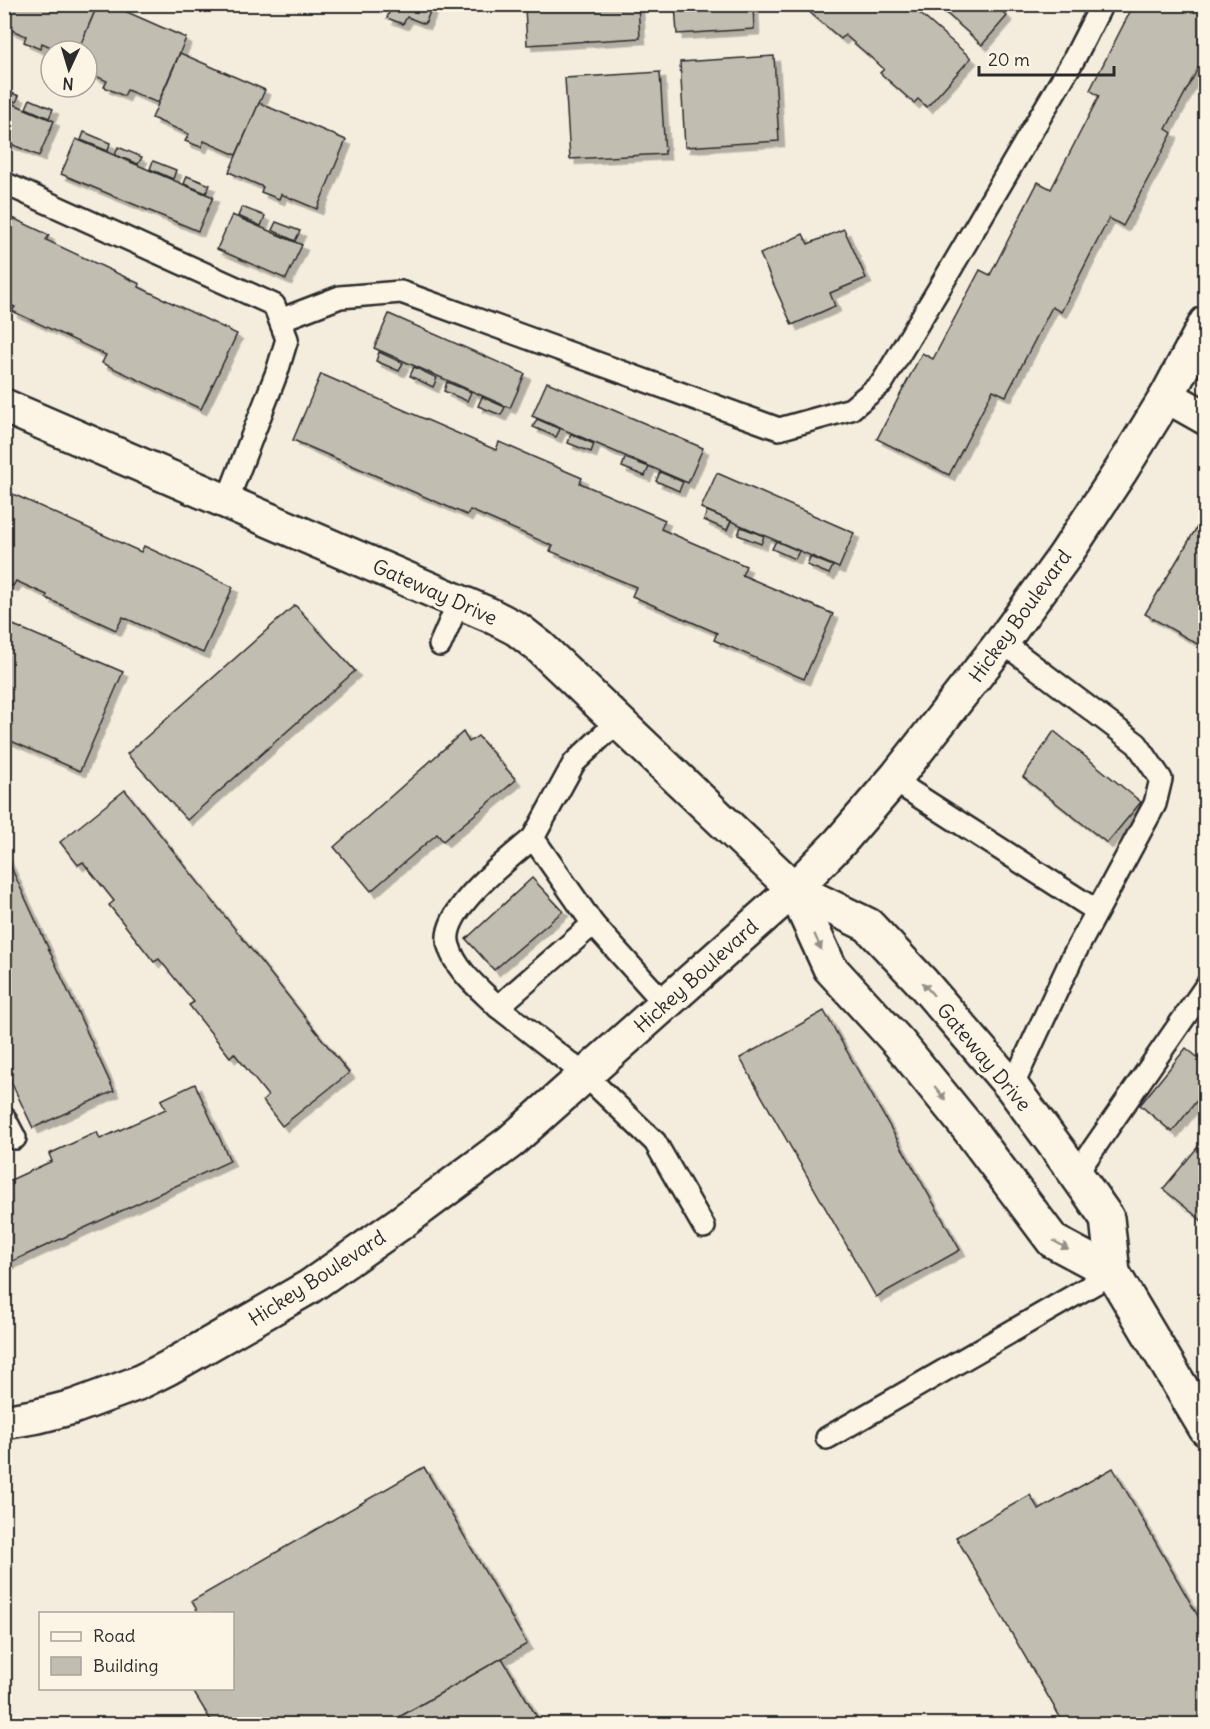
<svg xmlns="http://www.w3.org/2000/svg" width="1210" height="1729" viewBox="0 0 1210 1729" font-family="Delius,sans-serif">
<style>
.building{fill:#c2bdb1;stroke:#2b2b2b;stroke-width:1.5;filter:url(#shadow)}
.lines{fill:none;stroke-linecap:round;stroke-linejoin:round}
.service-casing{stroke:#2b2b2b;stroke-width:26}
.minor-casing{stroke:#2b2b2b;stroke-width:38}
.tertiary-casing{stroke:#2b2b2b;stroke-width:38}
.secondary-casing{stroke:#2b2b2b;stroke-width:38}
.service{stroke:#fcf5e5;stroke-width:21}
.minor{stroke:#fcf5e5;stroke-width:33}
.tertiary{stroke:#fcf5e5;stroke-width:33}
.secondary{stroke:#fcf5e5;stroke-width:33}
.oneway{fill:#949088}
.labels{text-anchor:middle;stroke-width:6;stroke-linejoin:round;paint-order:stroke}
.street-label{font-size:20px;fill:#2b2b2b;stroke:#fcf5e5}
</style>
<defs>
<filter id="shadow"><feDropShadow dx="5.5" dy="5.5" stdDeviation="0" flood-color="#0004"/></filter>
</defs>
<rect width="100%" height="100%" fill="#f4edde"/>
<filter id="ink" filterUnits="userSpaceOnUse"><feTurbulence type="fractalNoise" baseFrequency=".0167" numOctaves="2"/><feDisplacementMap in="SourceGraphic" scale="12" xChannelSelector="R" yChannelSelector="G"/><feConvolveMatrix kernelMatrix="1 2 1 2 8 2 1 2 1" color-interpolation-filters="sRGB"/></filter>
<g filter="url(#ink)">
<!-- building -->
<g class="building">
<path d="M 4,4 L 98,4 L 78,51 L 60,51 L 42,43 L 40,49 L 24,42 L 26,36 L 4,27 Z"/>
<path d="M 98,4 L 109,4 L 186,38 L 158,103 L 127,90 L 124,96 L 104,87 L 107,81 L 87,72 L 87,51 L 78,51 Z"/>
<path d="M 376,4 L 433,4 L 425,24 L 407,17 L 403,24 L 387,18 L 390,10 Z"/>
<path d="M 561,4 L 638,4 L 640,38 L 527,45 L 525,7 Z"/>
<path d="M 675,4 L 753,4 L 754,29 L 677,34 Z"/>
<path d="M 810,4 L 909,4 L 971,58 L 927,107 L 918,99 L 914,103 L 880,73 L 884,69 L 845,35 L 841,39 L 807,10 L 811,6 Z"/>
<path d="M 936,4 L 994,4 L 1007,16 L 982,45 Z"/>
<path d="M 1134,4 L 1206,4 L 1206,53 L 1166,129 L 1172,133 L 1123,226 L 1109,218 L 1061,312 L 1052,307 L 1006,396 L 993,390 L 949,475 L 877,439 L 922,353 L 933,359 L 980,270 L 990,275 L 1038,182 L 1051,189 L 1099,96 L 1090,90 Z"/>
<path d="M 180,53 L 265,90 L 236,155 L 204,141 L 201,147 L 185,141 L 189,134 L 152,118 Z"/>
<path d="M 774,56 L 779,141 L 685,147 L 680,62 Z"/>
<path d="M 660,72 L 665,154 L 570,159 L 565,78 Z"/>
<path d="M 4,90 L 19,96 L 16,102 L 4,98 Z"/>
<path d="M 30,99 L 53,109 L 49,118 L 26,108 Z"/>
<path d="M 4,100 L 54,121 L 39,156 L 4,141 Z"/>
<path d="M 259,103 L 346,140 L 317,209 L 281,194 L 279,199 L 261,192 L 263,187 L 229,172 Z"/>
<path d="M 84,132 L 110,143 L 108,151 L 81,140 Z"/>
<path d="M 76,139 L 213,197 L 198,231 L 61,174 Z"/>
<path d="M 118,147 L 142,157 L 138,164 L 115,155 Z"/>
<path d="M 153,161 L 176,170 L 173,179 L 150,169 Z"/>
<path d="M 187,176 L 210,185 L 206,193 L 184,184 Z"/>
<path d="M 242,207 L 265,216 L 261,226 L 238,216 Z"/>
<path d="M 4,214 L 49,235 L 46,240 L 140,284 L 139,287 L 237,334 L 201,409 L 102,363 L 106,355 L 12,311 L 15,307 L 4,302 Z"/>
<path d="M 232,215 L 302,245 L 286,279 L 217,249 Z"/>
<path d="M 276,222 L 300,231 L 295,241 L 272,230 Z"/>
<path d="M 844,229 L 866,278 L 830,293 L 835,306 L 792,325 L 760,254 L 803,234 L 808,244 Z"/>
<path d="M 389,314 L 525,374 L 510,408 L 374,348 Z"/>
<path d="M 379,352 L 403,363 L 399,371 L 376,361 Z"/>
<path d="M 414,367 L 437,378 L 433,387 L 410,376 Z"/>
<path d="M 321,374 L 496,450 L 499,442 L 582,478 L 580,483 L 665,520 L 661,529 L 746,566 L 742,575 L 833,614 L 804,679 L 714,640 L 717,633 L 632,596 L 636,587 L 550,551 L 553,546 L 470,510 L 467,515 L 293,440 Z"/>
<path d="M 447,382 L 471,392 L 467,401 L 444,391 Z"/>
<path d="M 547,382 L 703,448 L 688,483 L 532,416 Z"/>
<path d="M 482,397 L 505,407 L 501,415 L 478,406 Z"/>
<path d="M 537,419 L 560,429 L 556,437 L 533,427 Z"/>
<path d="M 571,434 L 594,444 L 591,452 L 568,443 Z"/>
<path d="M 625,458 L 649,467 L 645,476 L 622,467 Z"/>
<path d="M 660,472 L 683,482 L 679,491 L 656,481 Z"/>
<path d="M 717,473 L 854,533 L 839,568 L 701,508 Z"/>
<path d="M 4,490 L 141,552 L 144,546 L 233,587 L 203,653 L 123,617 L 116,630 L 46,598 L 47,595 L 16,581 L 13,586 L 4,582 Z"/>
<path d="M 707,511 L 731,521 L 727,530 L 704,520 Z"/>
<path d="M 1206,512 L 1206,634 L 1199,645 L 1145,614 Z"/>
<path d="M 741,527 L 764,536 L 761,544 L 738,535 Z"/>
<path d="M 776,541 L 799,551 L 795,559 L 772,549 Z"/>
<path d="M 810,557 L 833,566 L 829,574 L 807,565 Z"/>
<path d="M 295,605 L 355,671 L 187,820 L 127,754 Z"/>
<path d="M 4,621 L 123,672 L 80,771 L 4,738 Z"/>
<path d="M 1054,731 L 1141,802 L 1107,843 L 1023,777 Z"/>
<path d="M 463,732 L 469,742 L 478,736 L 516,780 L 443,841 L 437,834 L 371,891 L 334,847 Z"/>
<path d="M 125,790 L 349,1073 L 282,1126 L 263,1101 L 268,1096 L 234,1053 L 230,1057 L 189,1005 L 194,1002 L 159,959 L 154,962 L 109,905 L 114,901 L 83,862 L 78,865 L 60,842 Z"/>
<path d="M 4,852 L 114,1091 L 33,1128 L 4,1067 Z"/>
<path d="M 532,878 L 563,911 L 494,970 L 466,939 Z"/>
<path d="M 824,1011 L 960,1250 L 876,1297 L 740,1058 Z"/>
<path d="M 1186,1048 L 1206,1064 L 1206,1089 L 1172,1132 L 1140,1105 Z"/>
<path d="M 195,1084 L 230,1161 L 4,1265 L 4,1183 L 52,1161 L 49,1154 L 97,1132 L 100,1139 L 166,1109 L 161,1100 Z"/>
<path d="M 1206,1137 L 1206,1224 L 1163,1189 Z"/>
<path d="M 424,1467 L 527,1644 L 387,1724 L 213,1724 L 193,1691 L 198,1688 L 232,1688 L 232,1614 L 199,1614 L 192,1601 Z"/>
<path d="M 1113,1468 L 1206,1630 L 1206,1724 L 1064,1724 L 956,1537 L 1030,1495 L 1039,1510 Z"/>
<path d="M 502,1658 L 541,1724 L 387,1724 Z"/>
</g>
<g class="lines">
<defs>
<g id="service">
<path d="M 4,183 L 274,305 L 287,339 L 277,372 L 227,501"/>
<path d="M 280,320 L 340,297 L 401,292 L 779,429 L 851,409 L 882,383 L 946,277 L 1074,59 L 1102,4"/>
<path d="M 1002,642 L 1137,744 L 1161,779 L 1155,804 L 1072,958 L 1012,1087"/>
<path d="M 440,645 L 459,601"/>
<path d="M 893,780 L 1097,911"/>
<path d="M 593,924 L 533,838 L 574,763 L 618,721"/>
<path d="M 665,1004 L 593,924 L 498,1007 L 585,1075 L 655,1142 L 704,1227"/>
<path d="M 498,1007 C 480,989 456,971 449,946 C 438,912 509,859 533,838"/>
<path d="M 4,1117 L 15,1138"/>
<path d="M 1076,1174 L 1206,986"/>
<path d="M 827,1438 L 1113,1273"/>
</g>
<g id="minor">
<path d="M 1167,396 L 1206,418"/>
<path d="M 4,406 L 490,615 L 517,629 L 540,647 L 794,889"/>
</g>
<g id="tertiary">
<path d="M 794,889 L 868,925 L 921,981 L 1012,1087 L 1076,1174 L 1107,1218 L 1113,1273 L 1206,1429"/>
<path d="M 794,889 L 830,968 L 899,1043 L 969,1129 L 1053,1241 L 1113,1273"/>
</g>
<path id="secondary" d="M 4,1422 L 38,1416 L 73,1407 L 138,1383 L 168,1368 L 309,1287 L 402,1222 L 510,1142 L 794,889 L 840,842 L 897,776 L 1002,642 L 1064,557 L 1120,472 L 1167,396 L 1206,323"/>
</defs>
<!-- service casing -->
<use href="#service" class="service-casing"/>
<!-- minor casing -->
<use href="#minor" class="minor-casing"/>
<!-- tertiary casing -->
<use href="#tertiary" class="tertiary-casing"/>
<!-- secondary casing -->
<use href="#secondary" class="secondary-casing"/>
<!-- service -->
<use href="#service" class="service"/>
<!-- minor -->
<use href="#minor" class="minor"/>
<!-- tertiary -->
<use href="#tertiary" class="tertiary"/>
<!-- secondary -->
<use href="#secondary" class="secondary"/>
</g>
<!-- one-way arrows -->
<defs><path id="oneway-solid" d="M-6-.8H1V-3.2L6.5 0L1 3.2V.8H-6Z" transform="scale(1.5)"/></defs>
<g class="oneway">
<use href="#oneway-solid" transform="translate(818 942) rotate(66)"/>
<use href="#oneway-solid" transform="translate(928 989) rotate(-131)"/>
<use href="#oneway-solid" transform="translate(940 1093) rotate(51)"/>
<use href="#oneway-solid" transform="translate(1061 1245) rotate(30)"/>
</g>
</g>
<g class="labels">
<!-- street labels -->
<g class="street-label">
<text transform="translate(435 592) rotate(24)" y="7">Gateway Drive</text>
<text transform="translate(1020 616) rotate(-54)" y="7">Hickey Boulevard</text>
<text transform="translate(696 976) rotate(-42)" y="7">Hickey Boulevard</text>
<text transform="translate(984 1057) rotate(50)" y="7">Gateway Drive</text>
<text transform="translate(317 1278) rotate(-33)" y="7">Hickey Boulevard</text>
</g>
</g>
<!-- margin -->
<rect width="1210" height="1729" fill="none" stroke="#fcf5e5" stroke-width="24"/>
<rect x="12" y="12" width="1186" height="1705" fill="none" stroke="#2b2b2b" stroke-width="2" filter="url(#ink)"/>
<!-- legend -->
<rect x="39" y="1612" width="195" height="78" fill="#fcf5e5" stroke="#a8a49b" stroke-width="1.5"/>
<rect x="51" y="1632" width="30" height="9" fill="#fcf5e5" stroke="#a8a49b" stroke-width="1.5"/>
<text x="93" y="1642" font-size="18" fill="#2b2b2b">Road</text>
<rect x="51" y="1657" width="30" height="18" fill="#c2bdb1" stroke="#a8a49b" stroke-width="1.5"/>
<text x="93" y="1672" font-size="18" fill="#2b2b2b">Building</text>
<!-- north arrow -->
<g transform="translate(69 69) rotate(184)"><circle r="28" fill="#fcf5e5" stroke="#a8a49b" stroke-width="1.5"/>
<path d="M0-4.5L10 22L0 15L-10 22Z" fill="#2b2b2b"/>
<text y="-9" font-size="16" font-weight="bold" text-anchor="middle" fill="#2b2b2b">N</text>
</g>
<!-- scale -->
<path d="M979 66v9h135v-9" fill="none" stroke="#2b2b2b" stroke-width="3"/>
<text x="988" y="66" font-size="18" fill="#2b2b2b" stroke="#fcf5e5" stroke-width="4.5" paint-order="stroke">20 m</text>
</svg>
